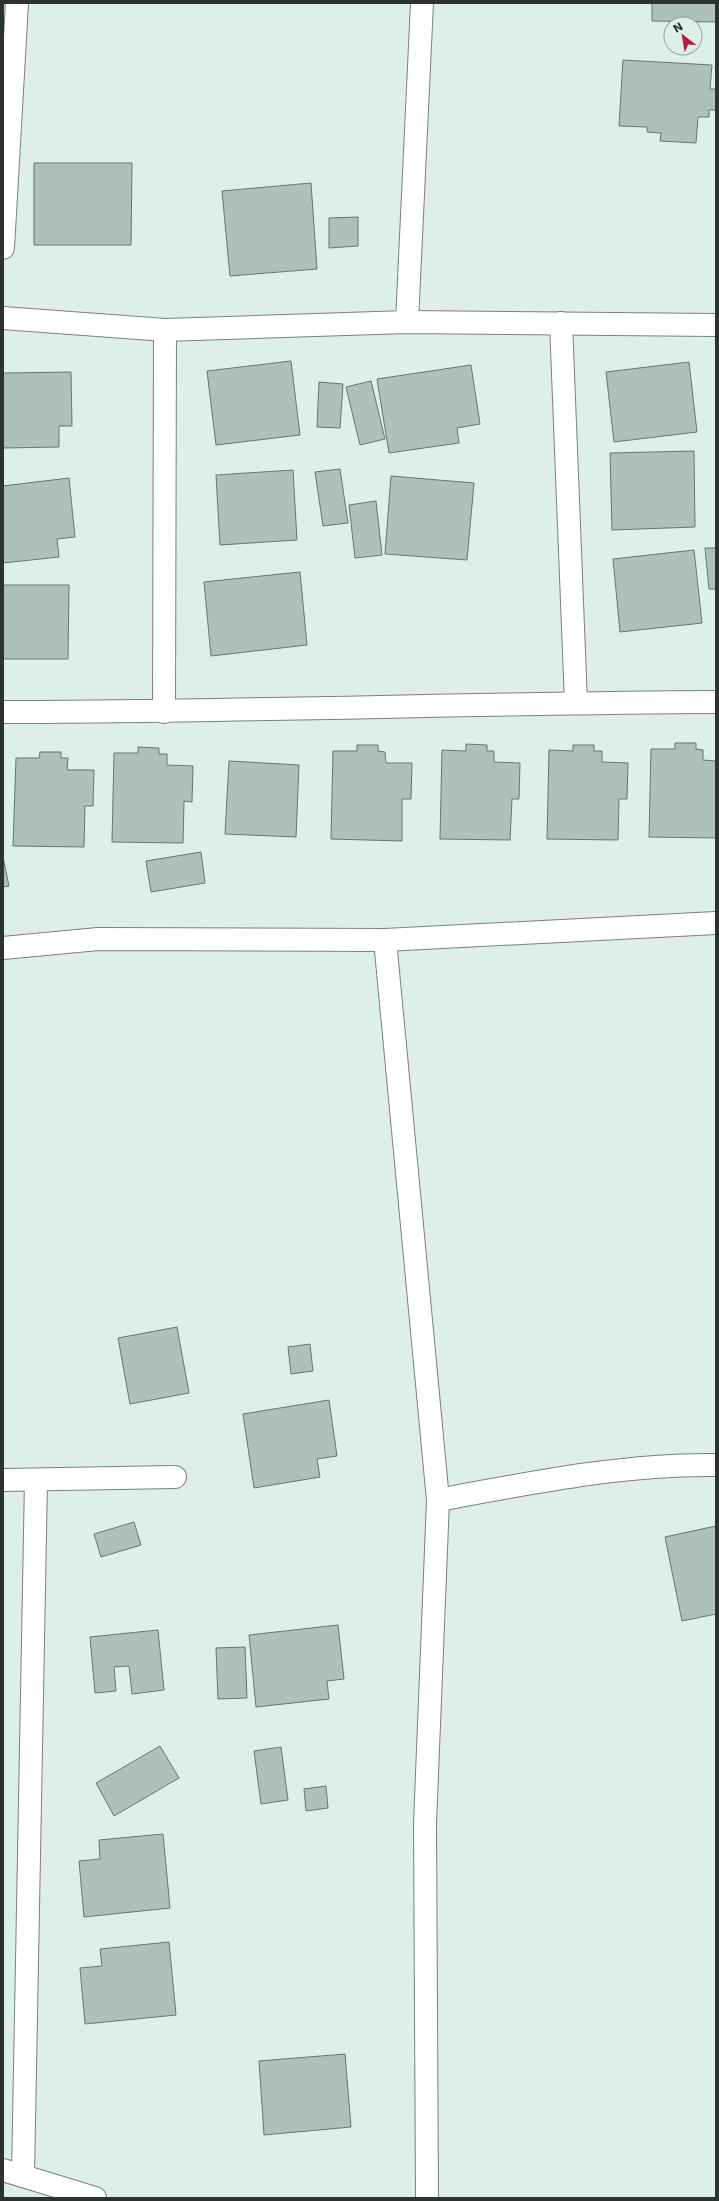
<svg xmlns="http://www.w3.org/2000/svg" width="719" height="2201" viewBox="0 0 719 2201" font-family="'DejaVu Sans',sans-serif">
<style>
.building{fill:#afbfb9;stroke:#67756f}
.lines{fill:none;stroke-linecap:round;stroke-linejoin:round}
.minor-casing{stroke:#75847e;stroke-width:24}
.minor{stroke:#fff;stroke-width:22}
</style>
<rect width="100%" height="100%" fill="#deeee8"/>
<!-- building -->
<g class="building">
<path d="M 652,3 L 716,3 L 716,22 L 652,21 Z"/>
<path d="M 623,60 L 712,65 L 710,89 L 716,89 L 716,110 L 709,110 L 709,117 L 698,117 L 696,143 L 660,141 L 661,133 L 647,132 L 647,127 L 619,126 Z"/>
<path d="M 34,163 L 132,163 L 131,245 L 34,245 Z"/>
<path d="M 311,183 L 317,269 L 230,276 L 222,191 Z"/>
<path d="M 358,217 L 358,246 L 329,248 L 329,218 Z"/>
<path d="M 291,361 L 300,435 L 216,445 L 207,371 Z"/>
<path d="M 689,362 L 697,432 L 614,442 L 606,372 Z"/>
<path d="M 471,365 L 480,424 L 457,428 L 459,443 L 389,453 L 377,379 Z"/>
<path d="M 71,372 L 72,426 L 59,426 L 59,447 L 3,448 L 3,373 Z"/>
<path d="M 371,381 L 385,439 L 360,445 L 346,387 Z"/>
<path d="M 319,382 L 343,384 L 340,428 L 317,427 Z"/>
<path d="M 694,451 L 695,527 L 612,530 L 610,453 Z"/>
<path d="M 340,469 L 348,523 L 323,526 L 315,472 Z"/>
<path d="M 293,470 L 297,540 L 220,545 L 216,475 Z"/>
<path d="M 391,476 L 474,483 L 467,560 L 385,554 Z"/>
<path d="M 69,478 L 75,537 L 57,539 L 59,557 L 3,563 L 3,486 Z"/>
<path d="M 376,501 L 382,555 L 355,558 L 349,505 Z"/>
<path d="M 705,548 L 716,548 L 716,589 L 709,589 Z"/>
<path d="M 694,550 L 702,623 L 620,632 L 613,559 Z"/>
<path d="M 300,572 L 307,645 L 211,656 L 204,582 Z"/>
<path d="M 3,585 L 69,585 L 68,659 L 3,659 Z"/>
<path d="M 675,743 L 696,743 L 696,749 L 703,750 L 703,760 L 716,761 L 716,838 L 649,837 L 651,749 L 675,749 Z"/>
<path d="M 466,744 L 487,745 L 487,751 L 494,751 L 494,762 L 520,763 L 519,799 L 512,799 L 510,840 L 440,839 L 442,750 L 466,751 Z"/>
<path d="M 357,745 L 378,745 L 378,751 L 385,752 L 386,763 L 412,763 L 411,799 L 402,799 L 402,841 L 331,839 L 333,751 L 357,751 Z"/>
<path d="M 573,745 L 594,745 L 594,751 L 602,751 L 602,762 L 628,763 L 627,799 L 619,799 L 618,840 L 547,839 L 549,750 L 573,751 Z"/>
<path d="M 138,747 L 159,748 L 159,754 L 167,754 L 167,765 L 193,766 L 192,802 L 184,801 L 183,843 L 112,842 L 114,753 L 138,753 Z"/>
<path d="M 40,752 L 61,752 L 61,758 L 68,758 L 67,770 L 94,770 L 93,806 L 85,806 L 84,847 L 13,846 L 16,758 L 39,758 Z"/>
<path d="M 229,761 L 299,765 L 296,837 L 225,834 Z"/>
<path d="M 201,852 L 205,883 L 151,892 L 146,861 Z"/>
<path d="M 3,857 L 9,886 L 3,887 Z"/>
<path d="M 177,1327 L 189,1393 L 130,1404 L 118,1338 Z"/>
<path d="M 310,1344 L 313,1371 L 291,1374 L 288,1347 Z"/>
<path d="M 329,1400 L 337,1456 L 317,1459 L 320,1477 L 254,1488 L 243,1414 Z"/>
<path d="M 134,1522 L 141,1545 L 101,1557 L 94,1534 Z"/>
<path d="M 716,1526 L 716,1614 L 682,1621 L 665,1537 Z"/>
<path d="M 338,1625 L 344,1679 L 327,1681 L 329,1699 L 256,1707 L 249,1635 Z"/>
<path d="M 158,1630 L 164,1690 L 132,1694 L 129,1666 L 114,1667 L 116,1691 L 95,1693 L 90,1637 Z"/>
<path d="M 245,1647 L 247,1698 L 218,1699 L 216,1648 Z"/>
<path d="M 160,1746 L 179,1778 L 114,1816 L 96,1783 Z"/>
<path d="M 281,1747 L 288,1800 L 261,1804 L 254,1751 Z"/>
<path d="M 326,1786 L 328,1808 L 306,1811 L 304,1789 Z"/>
<path d="M 163,1834 L 170,1908 L 84,1917 L 79,1861 L 100,1859 L 99,1840 Z"/>
<path d="M 169,1942 L 176,2015 L 85,2024 L 80,1968 L 102,1966 L 100,1949 Z"/>
<path d="M 345,2054 L 351,2127 L 264,2135 L 259,2061 Z"/>
</g>
<g class="lines">
<defs>
<g id="minor">
<path d="M 3,248 L 17,3"/>
<path d="M 3,318 L 165,330 L 407,322 L 716,325"/>
<path d="M 407,322 L 422,3"/>
<path d="M 561,323 L 576,703"/>
<path d="M 3,712 C 241,712 478,703 716,702"/>
<path d="M 164,712 L 165,330"/>
<path d="M 385,940 L 438,1500 L 425,1824 L 427,2198"/>
<path d="M 3,948 L 98,939 L 385,940 L 716,923"/>
<path d="M 3,1480 L 175,1477"/>
<path d="M 438,1500 C 530,1483 622,1464 716,1465"/>
<path d="M 3,2170 L 95,2198"/>
<path d="M 23,2176 L 36,1480"/>
</g>
</defs>
<!-- minor casing -->
<use href="#minor" class="minor-casing"/>
<!-- minor -->
<use href="#minor" class="minor"/>
</g>
<!-- border -->
<rect width="719" height="2201" fill="none" stroke="#2c3230" stroke-width="8"/>
<!-- north arrow -->
<g transform="translate(683 36) rotate(329)"><circle r="19" fill="#deeee8" stroke="#97a39e"/>
<path d="M0-3L7 15L0 10L-7 15Z" fill="#b22037"/>
<text y="-6" font-size="11" font-weight="bold" text-anchor="middle" fill="#2c3230">N</text>
</g>
</svg>
